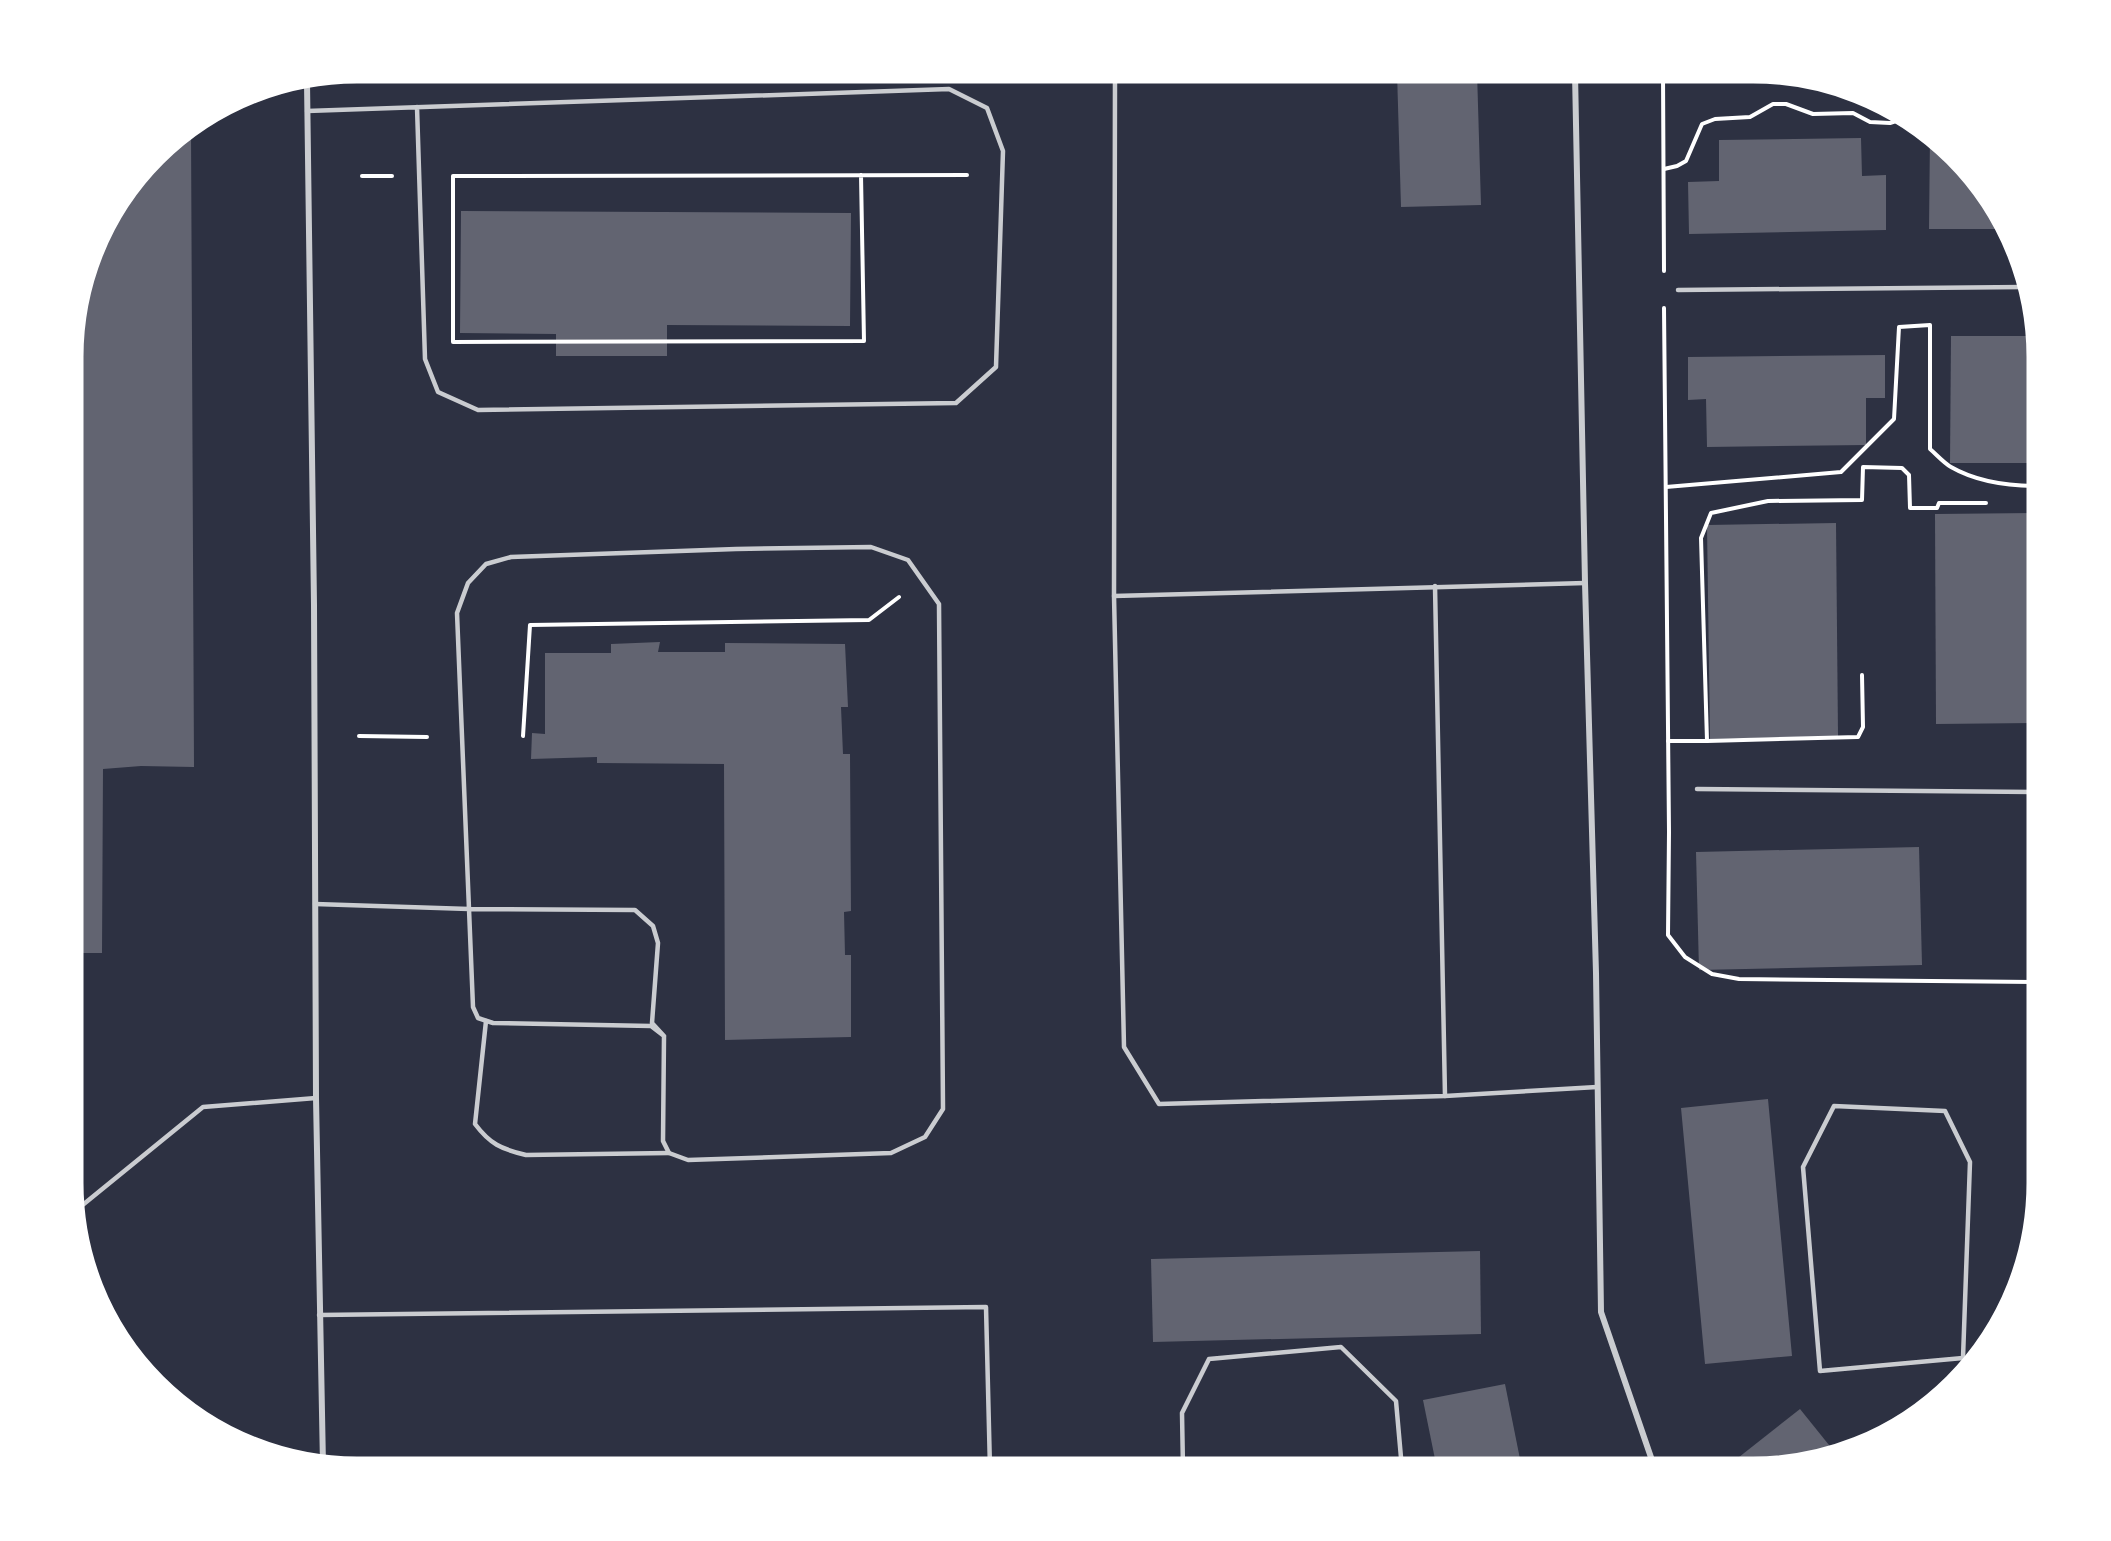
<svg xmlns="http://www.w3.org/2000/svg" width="2111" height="1541" viewBox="0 0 2111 1541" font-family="Commissioner,sans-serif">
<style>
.building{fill:#626471}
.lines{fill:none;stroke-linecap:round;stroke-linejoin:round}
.path{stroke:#fff;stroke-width:4}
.service{stroke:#caccd0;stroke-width:4.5}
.minor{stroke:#caccd0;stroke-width:6}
.rim{fill:none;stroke:#fff;stroke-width:3}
</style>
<rect width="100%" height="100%" fill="#2d3142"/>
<!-- building -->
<g class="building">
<path d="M 1397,72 L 1477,72 L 1481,205 L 1401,207 Z"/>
<path d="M 191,129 L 194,767 L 141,766 L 103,769 L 102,953 L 74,953 L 74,321 L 102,231 L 169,143 Z"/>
<path d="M 1930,134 L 1969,182 L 2008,229 L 1929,229 Z"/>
<path d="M 1861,138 L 1862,176 L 1886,175 L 1886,230 L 1689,234 L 1688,182 L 1719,181 L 1719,140 Z"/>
<path d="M 461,211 L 851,213 L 850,326 L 667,325 L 667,356 L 556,356 L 556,334 L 460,333 Z"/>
<path d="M 1951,336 L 2038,336 L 2038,463 L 1950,463 Z"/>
<path d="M 1885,355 L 1885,398 L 1866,398 L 1866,445 L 1707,447 L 1706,399 L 1688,400 L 1688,357 Z"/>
<path d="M 2038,513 L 2038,723 L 1936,724 L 1935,514 Z"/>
<path d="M 1836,523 L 1838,736 L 1710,739 L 1707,525 Z"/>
<path d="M 660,642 L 658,652 L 725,652 L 725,643 L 845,644 L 848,707 L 841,707 L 843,754 L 850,754 L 851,911 L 844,912 L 845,955 L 851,955 L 851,1037 L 725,1040 L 724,764 L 597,763 L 597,757 L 531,759 L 532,733 L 545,734 L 545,653 L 611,653 L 611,644 Z"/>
<path d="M 1919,847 L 1922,965 L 1699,970 L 1696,852 Z"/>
<path d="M 1768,1099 L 1792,1356 L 1705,1364 L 1681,1108 Z"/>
<path d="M 1480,1251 L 1481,1334 L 1153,1342 L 1151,1259 Z"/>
<path d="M 1505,1384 L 1522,1469 L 1437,1469 L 1423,1400 Z"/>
<path d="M 1800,1409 L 1833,1450 L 1754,1469 L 1740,1469 L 1734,1461 Z"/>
</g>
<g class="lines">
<!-- path -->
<g class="path">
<path d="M 1663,73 L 1664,271"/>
<path d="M 1664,169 L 1677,166 L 1686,161 L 1702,124 L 1715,119 L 1750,117 L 1773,104 L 1786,104 L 1813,114 L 1853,113 L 1870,122 L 1890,123 L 1905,118"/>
<path d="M 861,175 L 864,341 L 453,342 L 453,176 L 967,175"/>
<path d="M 362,176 L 392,176"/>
<path d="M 1664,308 L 1669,832 L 1668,935 L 1685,957 L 1712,974 L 1739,979 L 2038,982"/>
<path d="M 1666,487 L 1841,472 L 1894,419 L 1899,327 L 1930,325 L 1930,449 C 1937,455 1944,463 1951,467 C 1977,482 2010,486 2038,486"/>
<path d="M 359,736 L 427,737"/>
<path d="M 523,736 L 530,625 L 869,620 L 899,597"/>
<path d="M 1668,741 L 1707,741 L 1701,538 L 1711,513 L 1768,501 L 1862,500 L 1863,467 L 1902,468 L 1909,475 L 1910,508 L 1937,508 L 1939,503 L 1986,503"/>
<path d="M 1707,741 L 1858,737 L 1863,727 L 1862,675"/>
</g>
<!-- service -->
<g class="service">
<path d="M 1115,72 L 1114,596 L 1124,1047 L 1159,1104 L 1445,1096 L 1435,586"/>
<path d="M 307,111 L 949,89 L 987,108 L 1003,151 L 996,367 L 956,403 L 478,410 L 438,392 L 425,359 L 417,107"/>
<path d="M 1678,290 L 2024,287"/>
<path d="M 1114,596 L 1585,583"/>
<path d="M 1697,789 L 2038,792"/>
<path d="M 315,904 L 469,909 L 473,1007 L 478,1018 L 493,1023 L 651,1026 L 664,1036 L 663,1141 L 669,1153 L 688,1160 L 891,1153 L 925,1137 L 943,1109 L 939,604 L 908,560 L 871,547 L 736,549 L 511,557 L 486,564 L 468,583 L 457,613 L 469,909 L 635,910 L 653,926 L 658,943 L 652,1023 L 664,1036"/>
<path d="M 486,1021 L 475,1124 C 490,1144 501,1149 526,1155 L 669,1153"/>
<path d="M 1445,1096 L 1597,1087"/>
<path d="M 74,1212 L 203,1107 L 316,1098"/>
<path d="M 319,1315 L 986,1307 L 990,1469"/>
<path d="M 1963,1358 L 1820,1371 L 1803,1167 L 1834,1106 L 1945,1111 L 1970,1162 L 1963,1358 L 1969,1367"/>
<path d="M 1183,1469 L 1182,1413 L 1209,1359 L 1341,1347 L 1396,1401 L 1402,1469"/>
</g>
<!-- minor -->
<g class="minor">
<path d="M 1575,73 L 1585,583 L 1596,973 L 1601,1312 L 1655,1469"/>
<path d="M 307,82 L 314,605 L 316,1098 L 323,1465"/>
</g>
</g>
<!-- crop -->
<path d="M0 0H2111V1541H0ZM357 82H1753A275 275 0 0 1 2028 357V1183A275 275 0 0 1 1753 1458H357A275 275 0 0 1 82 1183V357A275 275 0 0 1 357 82Z" fill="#fff" fill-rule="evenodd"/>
<path class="rim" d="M357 82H1753A275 275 0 0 1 2028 357V1183A275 275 0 0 1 1753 1458H357A275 275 0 0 1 82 1183V357A275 275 0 0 1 357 82Z"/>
</svg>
